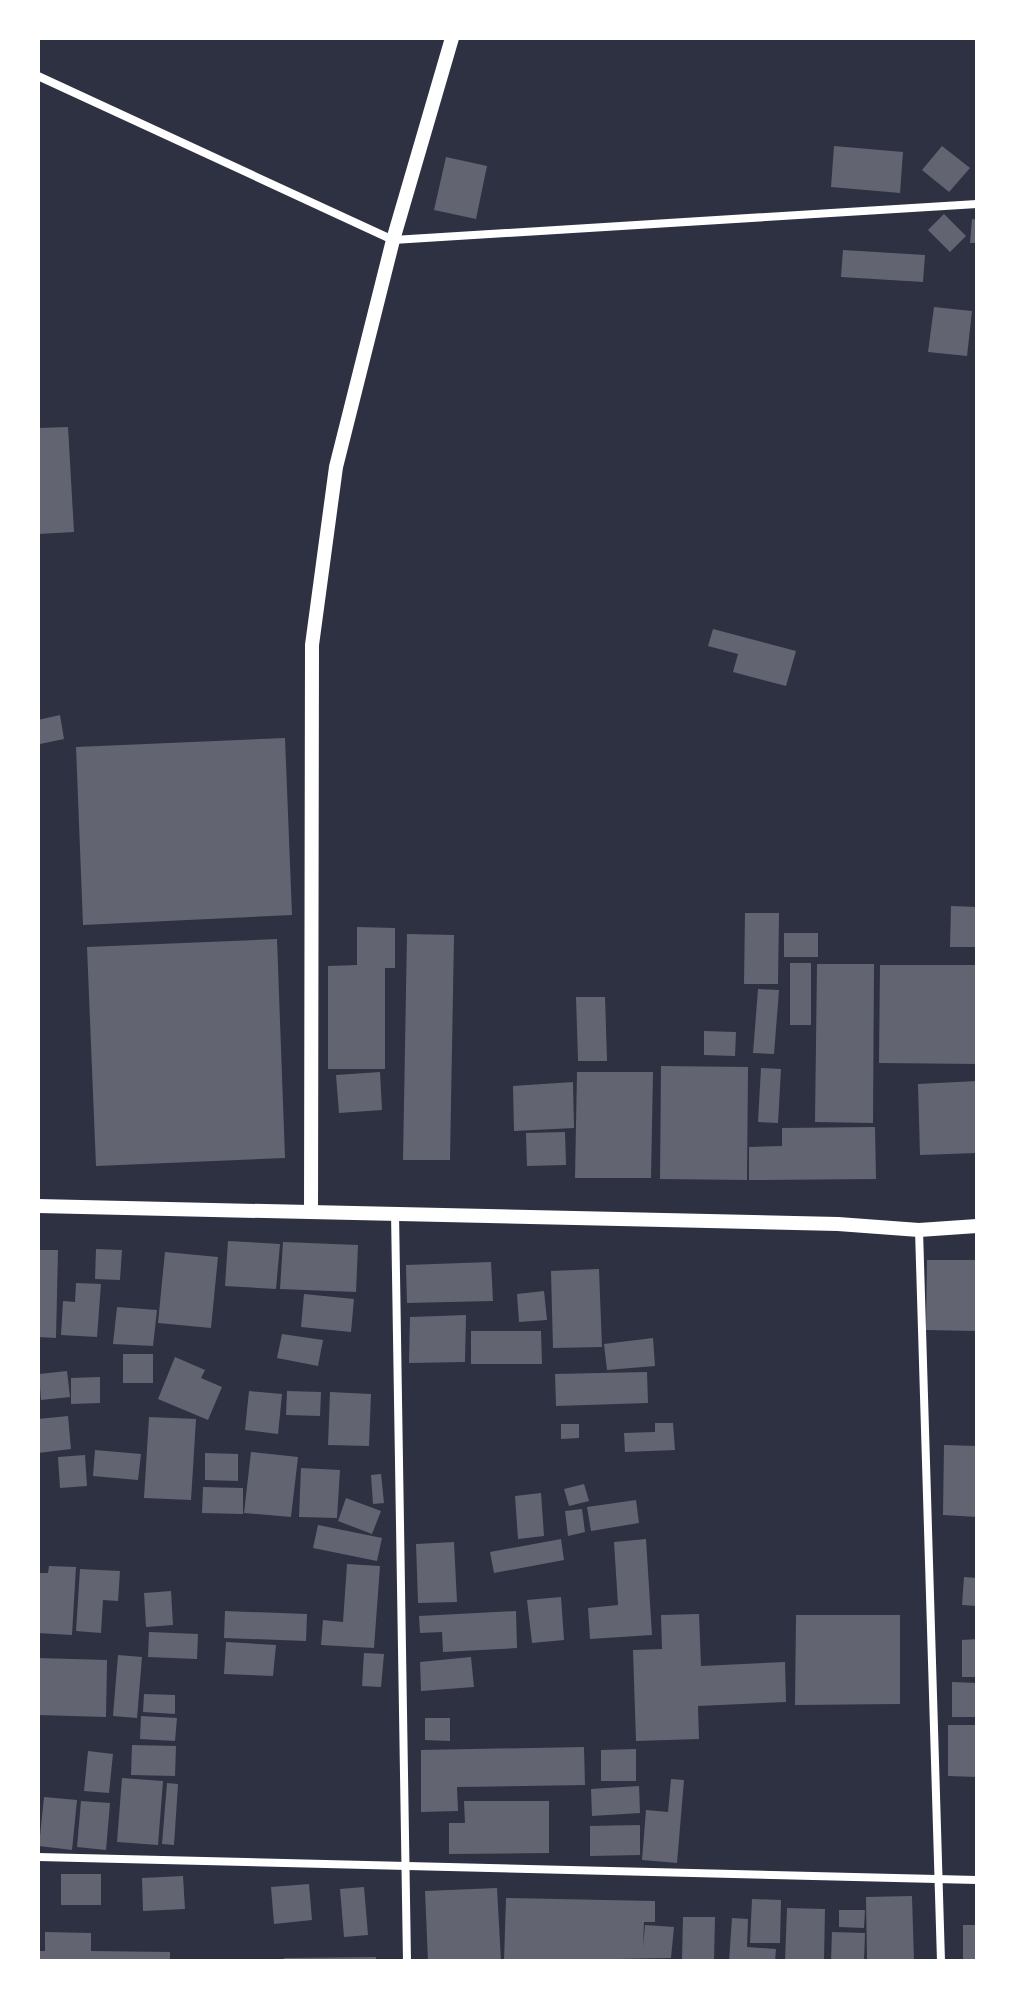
<svg xmlns="http://www.w3.org/2000/svg" width="1015" height="1999" viewBox="0 0 1015 1999" font-family="'Titillium Web',sans-serif">
<style>
.building{fill:#626471}
.lines{fill:none;stroke-linecap:round;stroke-linejoin:round}
.minor{stroke:#fff;stroke-width:8}
.tertiary{stroke:#fff;stroke-width:14}
</style>
<rect width="100%" height="100%" fill="#2d3142"/>
<!-- building -->
<g class="building">
<path d="M 834,146 L 903,152 L 900,193 L 831,187 Z"/>
<path d="M 942,146 L 970,168 L 949,192 L 922,170 Z"/>
<path d="M 446,157 L 487,166 L 476,219 L 434,210 Z"/>
<path d="M 944,214 L 966,236 L 950,252 L 928,230 Z"/>
<path d="M 972,219 L 977,220 L 977,243 L 970,243 Z"/>
<path d="M 843,250 L 925,255 L 923,282 L 841,277 Z"/>
<path d="M 934,307 L 972,311 L 967,356 L 928,352 Z"/>
<path d="M 68,427 L 74,532 L 38,534 L 38,428 Z"/>
<path d="M 713,629 L 796,651 L 786,686 L 733,672 L 738,654 L 708,646 Z"/>
<path d="M 60,715 L 64,739 L 40,744 L 38,720 Z"/>
<path d="M 285,738 L 292,915 L 83,925 L 76,747 Z"/>
<path d="M 951,906 L 977,907 L 977,947 L 950,947 Z"/>
<path d="M 745,913 L 779,913 L 778,984 L 744,984 Z"/>
<path d="M 357,927 L 395,928 L 395,968 L 385,968 L 385,1069 L 328,1069 L 328,966 L 357,965 Z"/>
<rect x="784" y="933" width="34" height="24"/>
<path d="M 407,934 L 454,935 L 450,1160 L 403,1160 Z"/>
<path d="M 277,939 L 285,1158 L 96,1166 L 87,947 Z"/>
<rect x="790" y="963" width="21" height="62"/>
<path d="M 817,964 L 874,964 L 873,1123 L 815,1122 Z"/>
<path d="M 880,965 L 977,965 L 977,1064 L 879,1063 Z"/>
<path d="M 758,989 L 779,990 L 774,1054 L 753,1053 Z"/>
<path d="M 576,997 L 605,997 L 607,1061 L 578,1061 Z"/>
<path d="M 704,1031 L 736,1032 L 735,1056 L 704,1055 Z"/>
<path d="M 661,1066 L 748,1067 L 747,1180 L 660,1179 Z"/>
<path d="M 761,1068 L 781,1069 L 778,1123 L 758,1122 Z"/>
<path d="M 380,1072 L 382,1110 L 339,1113 L 336,1075 Z"/>
<path d="M 577,1072 L 653,1072 L 651,1178 L 575,1178 Z"/>
<path d="M 977,1081 L 977,1153 L 920,1155 L 918,1084 Z"/>
<path d="M 573,1082 L 574,1128 L 514,1131 L 513,1086 Z"/>
<path d="M 875,1127 L 876,1179 L 749,1180 L 749,1147 L 782,1146 L 782,1128 Z"/>
<path d="M 565,1132 L 566,1165 L 527,1166 L 526,1133 Z"/>
<path d="M 228,1241 L 280,1244 L 276,1289 L 225,1286 Z"/>
<path d="M 283,1242 L 358,1245 L 356,1292 L 280,1289 Z"/>
<path d="M 96,1249 L 122,1250 L 120,1280 L 95,1279 Z"/>
<path d="M 38,1250 L 58,1250 L 56,1338 L 38,1337 Z"/>
<path d="M 165,1252 L 218,1257 L 211,1328 L 158,1323 Z"/>
<path d="M 927,1260 L 977,1260 L 977,1331 L 926,1330 Z"/>
<path d="M 491,1262 L 493,1301 L 407,1303 L 406,1265 Z"/>
<path d="M 599,1269 L 602,1347 L 553,1348 L 551,1271 Z"/>
<path d="M 76,1283 L 101,1284 L 97,1337 L 61,1335 L 63,1301 L 75,1302 Z"/>
<path d="M 544,1291 L 547,1320 L 519,1322 L 517,1294 Z"/>
<path d="M 304,1294 L 354,1299 L 351,1332 L 301,1327 Z"/>
<path d="M 117,1307 L 157,1310 L 153,1346 L 113,1344 Z"/>
<path d="M 466,1315 L 465,1362 L 409,1363 L 410,1317 Z"/>
<path d="M 471,1331 L 541,1331 L 542,1364 L 471,1364 Z"/>
<path d="M 282,1334 L 323,1340 L 318,1366 L 277,1358 Z"/>
<path d="M 653,1338 L 655,1366 L 607,1370 L 604,1344 Z"/>
<rect x="123" y="1354" width="30" height="29"/>
<path d="M 175,1357 L 205,1370 L 201,1378 L 222,1387 L 208,1420 L 158,1399 Z"/>
<path d="M 67,1371 L 70,1397 L 41,1400 L 39,1374 Z"/>
<path d="M 647,1372 L 648,1403 L 556,1406 L 555,1374 Z"/>
<path d="M 100,1377 L 100,1403 L 71,1404 L 71,1378 Z"/>
<path d="M 249,1391 L 282,1394 L 278,1434 L 245,1430 Z"/>
<path d="M 287,1391 L 321,1392 L 320,1416 L 286,1415 Z"/>
<path d="M 330,1392 L 371,1394 L 369,1446 L 328,1445 Z"/>
<path d="M 68,1416 L 71,1449 L 38,1453 L 38,1419 Z"/>
<path d="M 149,1417 L 196,1419 L 191,1500 L 144,1498 Z"/>
<path d="M 655,1423 L 673,1423 L 675,1450 L 625,1452 L 624,1433 L 655,1432 Z"/>
<path d="M 561,1424 L 579,1424 L 579,1438 L 561,1439 Z"/>
<path d="M 944,1445 L 977,1446 L 977,1517 L 943,1515 Z"/>
<path d="M 95,1450 L 141,1454 L 138,1480 L 93,1476 Z"/>
<path d="M 251,1452 L 298,1457 L 291,1517 L 244,1513 Z"/>
<path d="M 205,1453 L 238,1454 L 238,1481 L 205,1480 Z"/>
<path d="M 85,1455 L 87,1486 L 60,1488 L 58,1457 Z"/>
<path d="M 301,1468 L 340,1470 L 337,1518 L 299,1517 Z"/>
<path d="M 381,1474 L 384,1503 L 373,1504 L 371,1475 Z"/>
<path d="M 584,1484 L 589,1501 L 569,1506 L 564,1489 Z"/>
<path d="M 203,1487 L 243,1488 L 243,1514 L 202,1513 Z"/>
<path d="M 541,1493 L 544,1536 L 518,1539 L 515,1496 Z"/>
<path d="M 346,1498 L 381,1511 L 372,1534 L 338,1521 Z"/>
<path d="M 636,1500 L 639,1523 L 591,1531 L 587,1507 Z"/>
<path d="M 582,1509 L 585,1532 L 568,1536 L 565,1511 Z"/>
<path d="M 318,1525 L 382,1538 L 377,1561 L 313,1548 Z"/>
<path d="M 561,1539 L 564,1560 L 494,1573 L 490,1552 Z"/>
<path d="M 646,1539 L 652,1635 L 590,1639 L 588,1608 L 618,1605 L 614,1542 Z"/>
<path d="M 454,1542 L 457,1602 L 418,1603 L 416,1544 Z"/>
<path d="M 347,1564 L 380,1566 L 374,1648 L 321,1645 L 323,1620 L 343,1622 Z"/>
<path d="M 49,1566 L 76,1567 L 72,1635 L 38,1633 L 38,1573 L 48,1573 Z"/>
<path d="M 80,1569 L 120,1571 L 118,1601 L 103,1600 L 101,1633 L 76,1631 Z"/>
<path d="M 964,1577 L 977,1578 L 977,1606 L 962,1605 Z"/>
<path d="M 171,1591 L 173,1625 L 146,1627 L 144,1593 Z"/>
<path d="M 561,1597 L 564,1640 L 532,1643 L 527,1600 Z"/>
<path d="M 225,1611 L 307,1614 L 306,1641 L 224,1638 Z"/>
<path d="M 516,1611 L 517,1648 L 443,1652 L 442,1632 L 420,1633 L 419,1616 Z"/>
<path d="M 699,1614 L 701,1666 L 785,1662 L 786,1702 L 698,1706 L 699,1739 L 636,1741 L 633,1650 L 662,1649 L 661,1615 Z"/>
<path d="M 796,1615 L 900,1615 L 900,1704 L 795,1705 Z"/>
<path d="M 149,1632 L 198,1634 L 197,1659 L 148,1657 Z"/>
<path d="M 977,1639 L 977,1677 L 962,1677 L 962,1640 Z"/>
<path d="M 226,1642 L 276,1645 L 273,1676 L 224,1674 Z"/>
<path d="M 364,1653 L 384,1654 L 381,1687 L 362,1686 Z"/>
<path d="M 118,1655 L 142,1657 L 137,1718 L 113,1716 Z"/>
<path d="M 471,1657 L 474,1687 L 421,1691 L 420,1662 Z"/>
<path d="M 38,1658 L 107,1660 L 106,1717 L 38,1715 Z"/>
<path d="M 952,1682 L 977,1683 L 977,1717 L 952,1717 Z"/>
<path d="M 144,1694 L 175,1695 L 175,1714 L 143,1712 Z"/>
<path d="M 141,1716 L 177,1718 L 175,1741 L 140,1739 Z"/>
<path d="M 425,1718 L 450,1718 L 450,1741 L 425,1740 Z"/>
<path d="M 948,1725 L 977,1725 L 977,1777 L 948,1776 Z"/>
<path d="M 132,1745 L 176,1746 L 175,1776 L 131,1775 Z"/>
<path d="M 584,1747 L 585,1785 L 457,1787 L 458,1811 L 421,1812 L 421,1750 Z"/>
<path d="M 636,1749 L 636,1781 L 601,1781 L 601,1750 Z"/>
<path d="M 88,1751 L 113,1754 L 109,1793 L 84,1791 Z"/>
<path d="M 122,1778 L 163,1781 L 158,1845 L 117,1842 Z"/>
<path d="M 671,1779 L 684,1780 L 677,1863 L 642,1860 L 646,1810 L 668,1812 Z"/>
<path d="M 167,1783 L 178,1784 L 174,1845 L 162,1844 Z"/>
<path d="M 639,1786 L 640,1813 L 592,1816 L 591,1789 Z"/>
<path d="M 44,1797 L 77,1800 L 72,1850 L 39,1846 Z"/>
<path d="M 81,1801 L 110,1803 L 106,1850 L 77,1847 Z"/>
<path d="M 464,1801 L 549,1801 L 549,1853 L 449,1854 L 449,1823 L 465,1823 Z"/>
<path d="M 640,1825 L 640,1855 L 590,1856 L 590,1826 Z"/>
<rect x="61" y="1874" width="40" height="31"/>
<path d="M 183,1876 L 185,1909 L 143,1911 L 142,1878 Z"/>
<path d="M 309,1884 L 312,1920 L 274,1924 L 271,1887 Z"/>
<path d="M 364,1887 L 368,1935 L 344,1937 L 340,1889 Z"/>
<path d="M 497,1888 L 501,1961 L 428,1961 L 425,1891 Z"/>
<path d="M 912,1896 L 914,1961 L 867,1961 L 866,1897 Z"/>
<path d="M 506,1898 L 655,1901 L 655,1922 L 644,1922 L 643,1947 L 645,1925 L 674,1927 L 671,1958 L 504,1961 Z"/>
<path d="M 752,1899 L 781,1900 L 780,1943 L 750,1943 Z"/>
<path d="M 787,1908 L 825,1909 L 824,1961 L 785,1961 Z"/>
<path d="M 839,1910 L 865,1910 L 864,1928 L 839,1927 Z"/>
<path d="M 683,1917 L 715,1917 L 714,1961 L 682,1960 Z"/>
<path d="M 732,1918 L 748,1919 L 747,1947 L 776,1949 L 775,1961 L 729,1961 Z"/>
<rect x="963" y="1925" width="14" height="36"/>
<path d="M 45,1932 L 91,1933 L 91,1951 L 170,1952 L 170,1961 L 38,1961 L 38,1951 L 45,1951 Z"/>
<path d="M 832,1932 L 865,1933 L 864,1961 L 831,1961 Z"/>
<path d="M 376,1957 L 376,1961 L 284,1961 L 284,1958 Z"/>
</g>
<g class="lines">
<!-- minor -->
<g class="minor">
<path d="M 38,76 L 393,240 L 977,204"/>
<path d="M 395,1212 L 407,1961"/>
<path d="M 919,1230 L 941,1961"/>
<path d="M 38,1857 L 977,1880"/>
</g>
<!-- tertiary -->
<g class="tertiary">
<path d="M 38,1206 L 838,1224 L 919,1230 L 977,1226"/>
<path d="M 311,1212 L 312,645 L 336,467 L 393,240 L 452,38"/>
</g>
</g>
<!-- border -->
<rect width="1015" height="1999" fill="none" stroke="#ffffff" stroke-width="80"/>
</svg>
